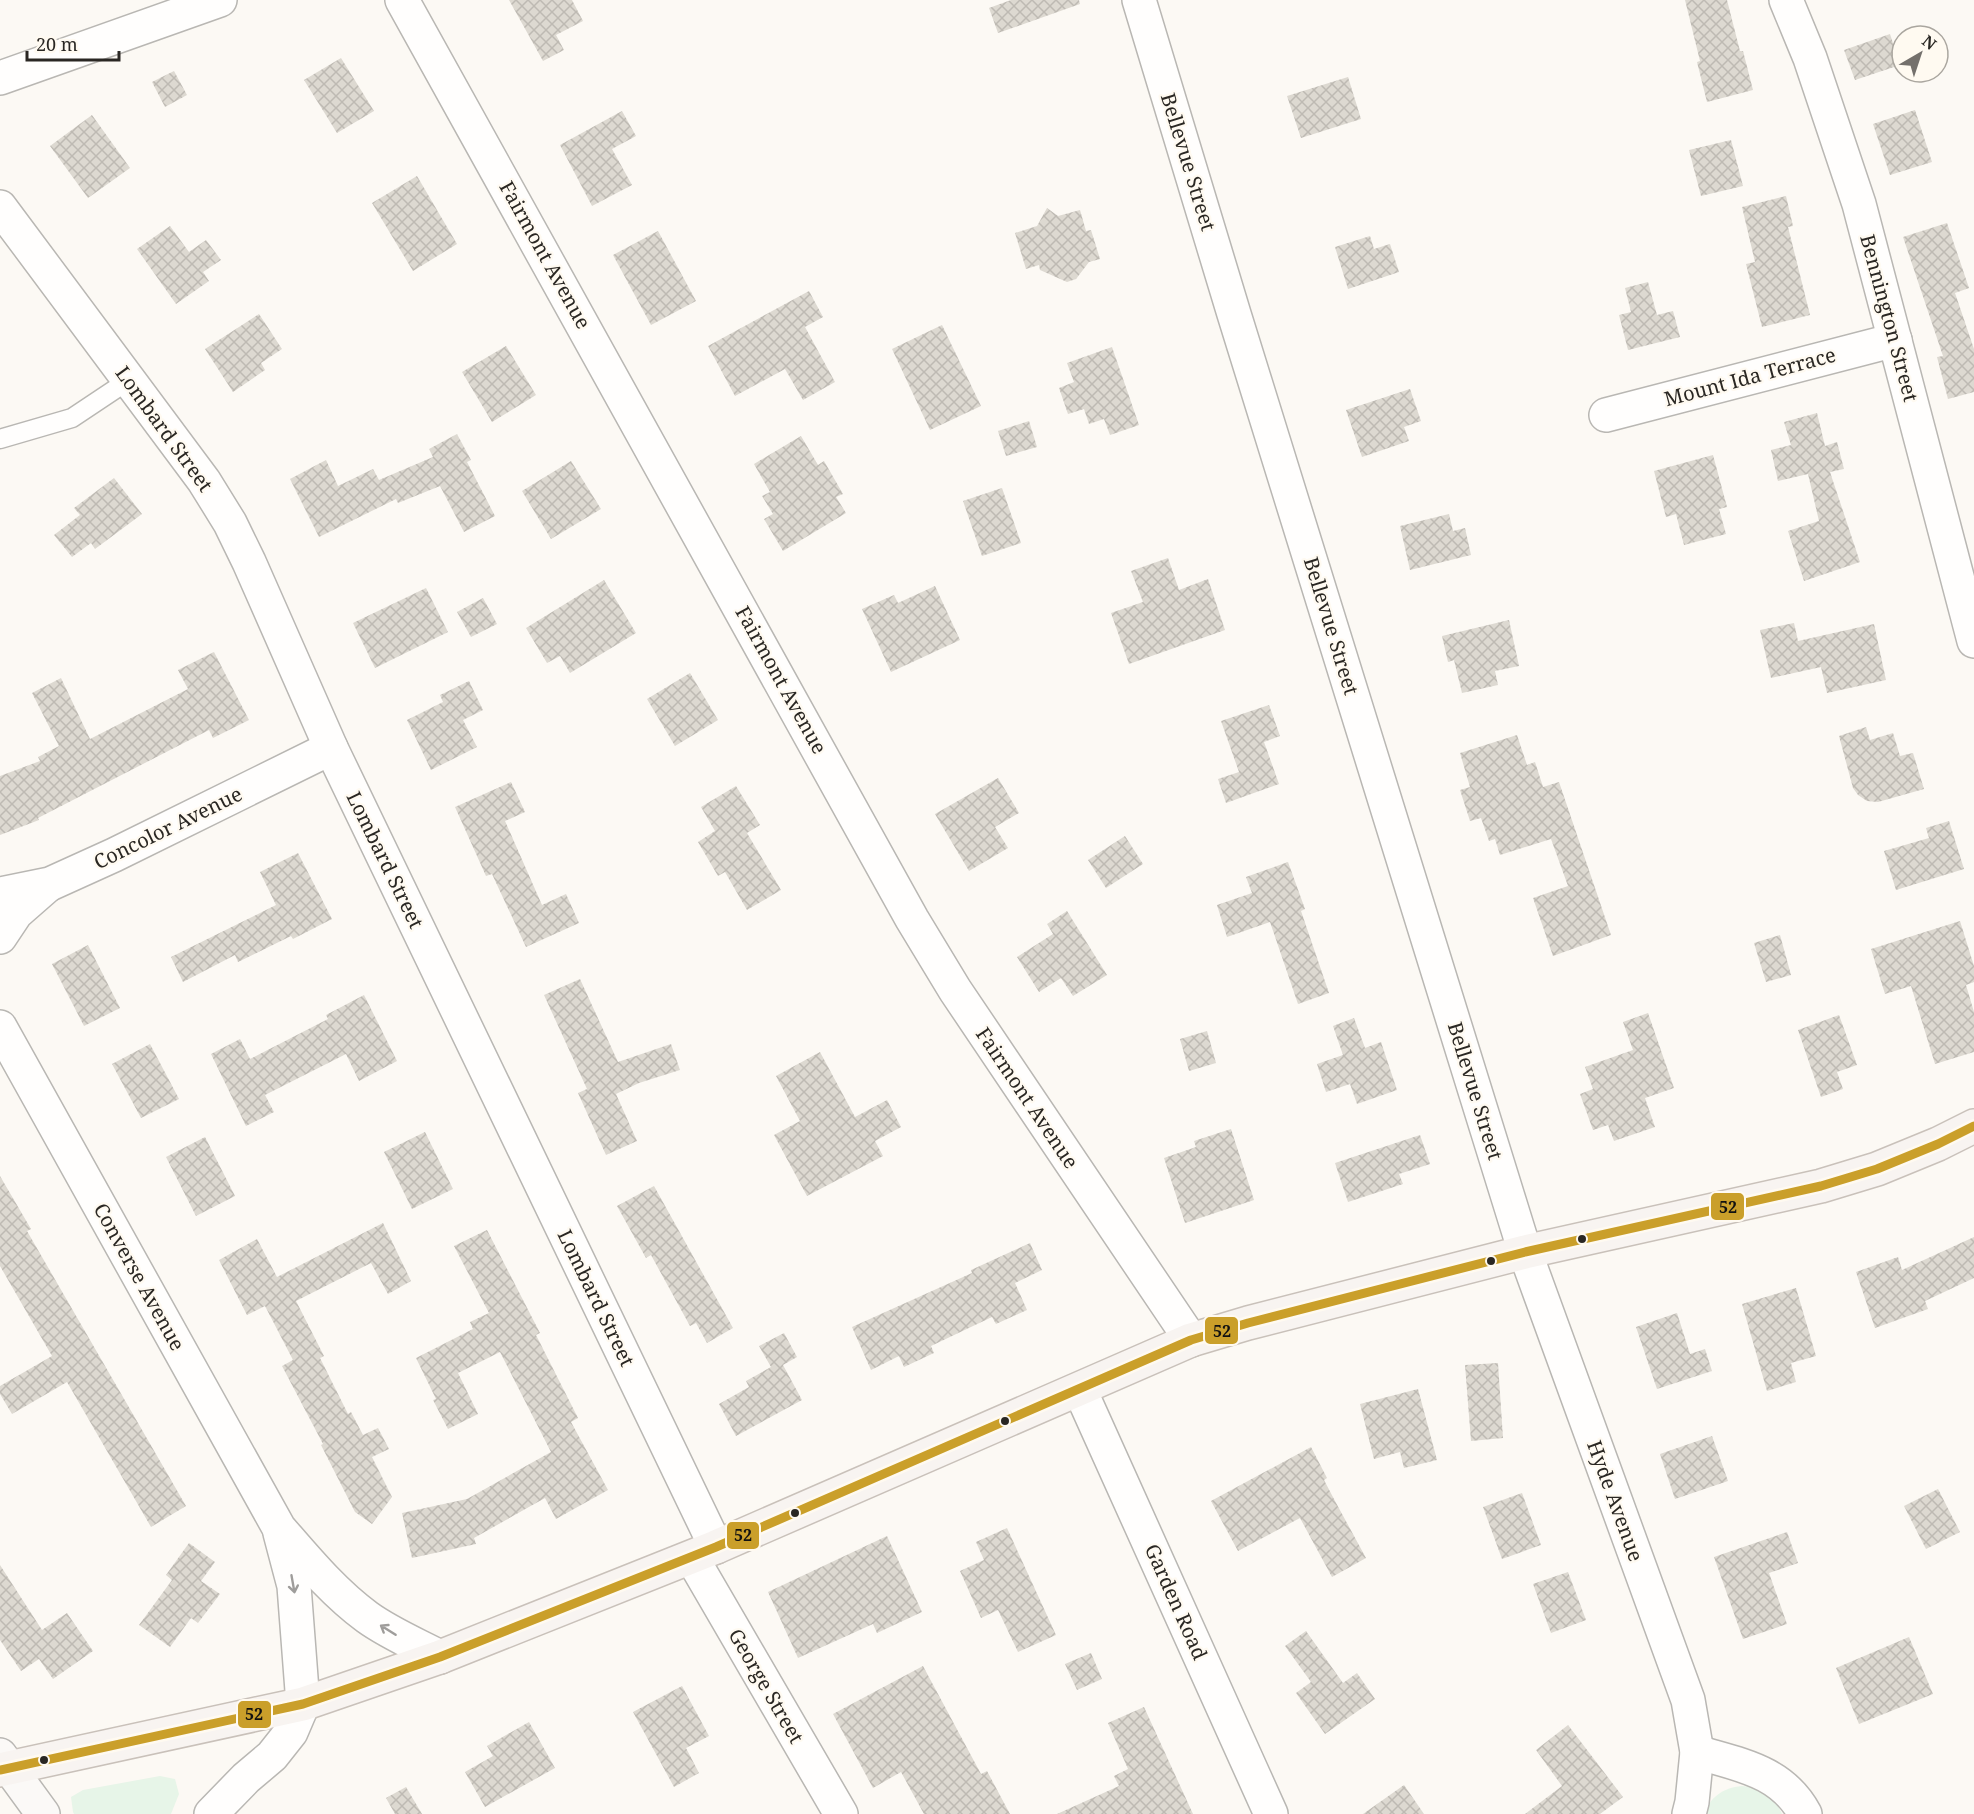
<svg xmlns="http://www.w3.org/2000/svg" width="1974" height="1814" viewBox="0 0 1974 1814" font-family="'Noto Serif',serif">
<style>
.green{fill:#e7f5e8}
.building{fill:url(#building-cross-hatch)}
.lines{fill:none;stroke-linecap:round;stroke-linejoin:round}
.lane-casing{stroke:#b9b7b3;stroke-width:21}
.street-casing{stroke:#b9b7b3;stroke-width:36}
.secondary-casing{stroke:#b9b7b3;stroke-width:36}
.primary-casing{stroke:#c9c1ba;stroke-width:36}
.lane{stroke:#fffefd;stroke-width:18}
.street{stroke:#fffefd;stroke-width:33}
.secondary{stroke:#fbf9f7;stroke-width:33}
.primary{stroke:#f8f4f1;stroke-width:33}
.bus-1-casing{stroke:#fffaf1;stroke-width:14}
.bus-1{stroke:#ca9f2a;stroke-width:9}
.oneway{stroke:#9f9d9b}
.bus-dot{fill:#2a2723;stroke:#fffaf1;stroke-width:2}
.labels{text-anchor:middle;stroke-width:4.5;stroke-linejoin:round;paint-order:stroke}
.street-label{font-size:20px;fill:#2a2723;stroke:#fffaf1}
.line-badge{stroke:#fffaf1;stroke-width:2}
.pale-badge-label{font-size:16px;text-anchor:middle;font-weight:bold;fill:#111}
</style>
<defs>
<pattern id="building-cross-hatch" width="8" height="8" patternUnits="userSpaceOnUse" patternTransform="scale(1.5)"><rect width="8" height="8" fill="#ddd9d1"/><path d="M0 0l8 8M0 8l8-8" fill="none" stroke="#bebab3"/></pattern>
</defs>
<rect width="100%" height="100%" fill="#fcf9f4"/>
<!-- green -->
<g class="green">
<path d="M 160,1776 L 175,1779 L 179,1794 L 171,1814 L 74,1814 L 73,1812 L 71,1797 L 83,1790 Z"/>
<path d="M 1742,1786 C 1760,1787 1775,1797 1782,1814 L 1703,1814 C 1711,1797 1722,1788 1742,1786 Z"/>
</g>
<!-- building -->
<g class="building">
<path d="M 509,0 L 572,0 L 583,21 L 556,35 L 564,50 L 543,61 Z"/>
<path d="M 1011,0 L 1079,0 L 1080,4 L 998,33 L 989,8 Z"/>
<path d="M 1685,0 L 1727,0 L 1740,51 L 1743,51 L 1753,90 L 1707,102 L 1697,62 L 1700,61 Z"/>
<path d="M 1890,34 L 1900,65 L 1855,80 L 1844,50 Z"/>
<path d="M 341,58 L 374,111 L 337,133 L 304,80 Z"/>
<path d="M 174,71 L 187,95 L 165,107 L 152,82 Z"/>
<path d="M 1348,77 L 1361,119 L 1301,138 L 1287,96 Z"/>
<path d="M 1915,110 L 1932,162 L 1890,175 L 1873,124 Z"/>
<path d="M 622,111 L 636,136 L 612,149 L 632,185 L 592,206 L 560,145 Z"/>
<path d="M 92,115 L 130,168 L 88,198 L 50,146 Z"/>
<path d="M 1731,140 L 1743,186 L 1701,196 L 1689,150 Z"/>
<path d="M 417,176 L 457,244 L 413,271 L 372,203 Z"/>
<path d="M 1786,196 L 1793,226 L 1788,227 L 1810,315 L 1762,327 L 1746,264 L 1755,262 L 1742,207 Z"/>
<path d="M 1047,208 L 1058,216 L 1080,210 L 1086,231 L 1091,230 L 1100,259 L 1089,262 L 1076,279 L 1067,282 L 1040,270 L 1039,265 L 1026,269 L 1015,233 L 1037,226 Z"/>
<path d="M 1947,223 L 1969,288 L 1955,293 L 1974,349 L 1974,392 L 1948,399 L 1937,357 L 1943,356 L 1903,237 Z"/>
<path d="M 170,226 L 189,252 L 206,240 L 221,260 L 203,272 L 209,281 L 176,304 L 137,249 Z"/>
<path d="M 658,231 L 696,301 L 651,325 L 613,255 Z"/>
<path d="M 1370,236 L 1374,249 L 1390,244 L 1399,272 L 1348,289 L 1335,247 Z"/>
<path d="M 1648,282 L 1657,315 L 1673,311 L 1680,337 L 1628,350 L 1619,315 L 1631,312 L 1625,288 Z"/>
<path d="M 809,291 L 823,317 L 805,327 L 835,382 L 803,400 L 785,369 L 735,396 L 708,346 Z"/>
<path d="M 259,314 L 282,349 L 261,363 L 265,370 L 233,392 L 205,349 Z"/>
<path d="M 942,325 L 981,406 L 930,430 L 892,349 Z"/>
<path d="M 506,346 L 536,395 L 492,422 L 462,372 Z"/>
<path d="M 1112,347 L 1139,425 L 1110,435 L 1104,419 L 1089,424 L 1084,409 L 1068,414 L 1059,388 L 1074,382 L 1067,363 Z"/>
<path d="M 1410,389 L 1421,421 L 1404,427 L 1409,441 L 1362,457 L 1346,410 Z"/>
<path d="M 1817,413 L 1825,446 L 1837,442 L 1844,469 L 1830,472 L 1860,562 L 1804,581 L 1788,531 L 1819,521 L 1808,474 L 1778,481 L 1771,450 L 1791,445 L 1784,422 Z"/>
<path d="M 1029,421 L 1037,447 L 1006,456 L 998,431 Z"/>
<path d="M 457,434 L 471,460 L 467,462 L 495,516 L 464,532 L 440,486 L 398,503 L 396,499 L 319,537 L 290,479 L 326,460 L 338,486 L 373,469 L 379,480 L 433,457 L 429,449 Z"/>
<path d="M 801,436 L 818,465 L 824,461 L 843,494 L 836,497 L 846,513 L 783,551 L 764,519 L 773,514 L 762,496 L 770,492 L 754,464 Z"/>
<path d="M 1713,455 L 1727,507 L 1719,509 L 1726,534 L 1684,545 L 1676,514 L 1666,517 L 1654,471 Z"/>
<path d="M 571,461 L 601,509 L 551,539 L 522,491 Z"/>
<path d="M 114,478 L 142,514 L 95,549 L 91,543 L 72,557 L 54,535 L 80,515 L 74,508 Z"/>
<path d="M 1002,488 L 1021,543 L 982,556 L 963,501 Z"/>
<path d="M 1449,514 L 1453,531 L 1465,528 L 1471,555 L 1410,570 L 1400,526 Z"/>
<path d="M 1168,558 L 1179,590 L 1208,579 L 1225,630 L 1129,664 L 1111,613 L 1143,602 L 1131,571 Z"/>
<path d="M 604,580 L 636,633 L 570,673 L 560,656 L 547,663 L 526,628 Z"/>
<path d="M 935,586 L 960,640 L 891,672 L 862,609 L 894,595 L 898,603 Z"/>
<path d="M 426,588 L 448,632 L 375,668 L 353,623 Z"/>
<path d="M 483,598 L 497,624 L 471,637 L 457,612 Z"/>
<path d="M 1509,620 L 1519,666 L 1495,671 L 1498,685 L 1462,693 L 1454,660 L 1448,662 L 1442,636 Z"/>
<path d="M 1794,623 L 1798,641 L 1874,624 L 1886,680 L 1827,693 L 1821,667 L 1771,678 L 1760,630 Z"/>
<path d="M 214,652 L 249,720 L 213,738 L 209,730 L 38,818 L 39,820 L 0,835 L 0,776 L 40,761 L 38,757 L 59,746 L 32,693 L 61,678 L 90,739 L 188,689 L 178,670 Z"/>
<path d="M 690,673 L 718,720 L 675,746 L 647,699 Z"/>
<path d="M 469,681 L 483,710 L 463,720 L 477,747 L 431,770 L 407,720 L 443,702 L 440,695 Z"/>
<path d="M 1269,705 L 1280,736 L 1264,742 L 1279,784 L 1226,803 L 1218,779 L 1239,772 L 1221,721 Z"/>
<path d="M 1866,727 L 1870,740 L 1893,733 L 1900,756 L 1913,753 L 1924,789 L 1878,802 L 1867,801 L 1858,795 L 1853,788 L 1839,736 Z"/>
<path d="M 1517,735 L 1527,765 L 1535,762 L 1543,787 L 1559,782 L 1611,935 L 1553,956 L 1533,898 L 1568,886 L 1551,839 L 1500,855 L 1495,839 L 1489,841 L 1481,818 L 1470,821 L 1460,790 L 1470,787 L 1460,753 Z"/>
<path d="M 998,778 L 1019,813 L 995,827 L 1008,848 L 969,871 L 935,814 Z"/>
<path d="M 511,782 L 525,812 L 505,821 L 542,905 L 566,894 L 579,923 L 526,947 L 492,874 L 486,876 L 455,807 Z"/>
<path d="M 736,786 L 760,825 L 747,833 L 781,890 L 747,910 L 725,872 L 718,876 L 698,842 L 715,831 L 701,807 Z"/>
<path d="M 1949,821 L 1964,869 L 1896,890 L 1884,851 L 1929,838 L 1926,828 Z"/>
<path d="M 1125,836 L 1143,864 L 1106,888 L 1088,860 Z"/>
<path d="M 298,853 L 332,919 L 293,939 L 291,936 L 238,962 L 235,955 L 183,982 L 171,957 L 276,905 L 260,872 Z"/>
<path d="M 1288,862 L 1305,909 L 1301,911 L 1329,993 L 1298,1004 L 1270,922 L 1227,937 L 1217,905 L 1252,893 L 1246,877 Z"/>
<path d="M 1067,911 L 1107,975 L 1073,996 L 1061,978 L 1039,992 L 1017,957 L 1053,934 L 1047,924 Z"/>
<path d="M 1960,921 L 1974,966 L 1974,982 L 1966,985 L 1974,1012 L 1974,1052 L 1935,1064 L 1911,986 L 1885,994 L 1871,949 Z"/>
<path d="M 1780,935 L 1791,975 L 1766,982 L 1754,943 Z"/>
<path d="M 88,945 L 120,1008 L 84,1026 L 52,964 Z"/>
<path d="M 580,979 L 618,1062 L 671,1044 L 680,1070 L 639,1083 L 616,1094 L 637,1141 L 606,1155 L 578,1093 L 587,1089 L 544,995 Z"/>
<path d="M 364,995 L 397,1061 L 359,1081 L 346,1054 L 265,1095 L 274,1112 L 246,1126 L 211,1054 L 240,1039 L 250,1059 L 328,1019 L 326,1015 Z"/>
<path d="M 1648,1013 L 1674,1088 L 1645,1098 L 1655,1127 L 1614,1141 L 1608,1125 L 1593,1130 L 1580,1094 L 1593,1089 L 1585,1067 L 1633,1050 L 1623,1022 Z"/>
<path d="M 1839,1015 L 1857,1065 L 1837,1072 L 1843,1089 L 1821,1097 L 1798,1030 Z"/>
<path d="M 1354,1018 L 1365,1048 L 1381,1042 L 1397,1090 L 1357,1104 L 1350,1084 L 1326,1092 L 1317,1064 L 1343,1055 L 1333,1026 Z"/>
<path d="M 1207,1031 L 1216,1063 L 1189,1071 L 1180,1039 Z"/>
<path d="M 150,1044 L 179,1099 L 141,1118 L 112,1064 Z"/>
<path d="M 820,1052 L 855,1117 L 887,1100 L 901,1127 L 875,1141 L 883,1156 L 807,1196 L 774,1135 L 800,1121 L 776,1076 Z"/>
<path d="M 1231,1129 L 1254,1200 L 1185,1223 L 1164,1158 L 1196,1147 L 1194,1141 Z"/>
<path d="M 425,1132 L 453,1189 L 412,1209 L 384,1152 Z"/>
<path d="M 1420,1135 L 1430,1164 L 1399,1174 L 1403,1184 L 1348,1202 L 1335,1163 Z"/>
<path d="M 205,1137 L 235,1196 L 196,1216 L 166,1157 Z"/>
<path d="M 0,1176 L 31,1229 L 27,1231 L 186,1506 L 151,1527 L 67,1382 L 12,1414 L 0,1394 L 0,1386 L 52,1356 L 0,1266 Z"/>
<path d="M 654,1186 L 733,1328 L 707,1343 L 696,1323 L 690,1326 L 651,1255 L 646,1258 L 617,1206 Z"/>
<path d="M 383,1223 L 411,1281 L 388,1294 L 371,1263 L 296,1301 L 324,1356 L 320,1358 L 348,1414 L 351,1412 L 363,1435 L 378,1428 L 389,1449 L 372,1457 L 392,1497 L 372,1524 L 355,1512 L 321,1445 L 323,1444 L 282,1366 L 293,1360 L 265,1306 L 247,1315 L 219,1260 L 257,1239 L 277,1277 Z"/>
<path d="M 487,1230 L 540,1333 L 536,1335 L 578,1418 L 571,1422 L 608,1490 L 556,1519 L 545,1498 L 474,1538 L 476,1544 L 412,1558 L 402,1513 L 467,1499 L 551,1452 L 500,1352 L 458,1373 L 478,1414 L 448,1429 L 433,1400 L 436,1399 L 416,1358 L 473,1329 L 470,1322 L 489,1313 L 454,1246 Z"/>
<path d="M 1974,1237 L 1974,1278 L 1925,1301 L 1928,1309 L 1875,1328 L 1856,1272 L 1898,1257 L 1902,1270 Z"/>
<path d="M 1030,1243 L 1042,1270 L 1015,1283 L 1027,1310 L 996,1324 L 992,1317 L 931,1346 L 934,1353 L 904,1367 L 899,1356 L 871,1370 L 852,1327 L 972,1273 L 971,1270 Z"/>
<path d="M 1796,1288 L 1816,1356 L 1791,1363 L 1796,1382 L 1767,1391 L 1742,1304 Z"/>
<path d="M 1677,1313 L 1690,1354 L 1705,1349 L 1712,1371 L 1657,1389 L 1636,1327 Z"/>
<path d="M 784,1333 L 797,1357 L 783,1365 L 802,1400 L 736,1436 L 719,1404 L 749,1387 L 746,1381 L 771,1367 L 759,1346 Z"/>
<path d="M 1498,1363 L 1503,1438 L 1471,1441 L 1465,1365 Z"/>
<path d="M 1418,1389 L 1437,1460 L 1404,1468 L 1400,1452 L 1374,1459 L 1360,1404 Z"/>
<path d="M 1712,1436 L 1728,1481 L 1675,1499 L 1660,1454 Z"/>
<path d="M 1311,1447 L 1327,1478 L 1324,1480 L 1335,1501 L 1366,1558 L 1332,1577 L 1300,1518 L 1238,1551 L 1211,1501 Z"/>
<path d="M 1938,1489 L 1960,1532 L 1926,1549 L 1904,1506 Z"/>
<path d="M 1522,1493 L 1541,1545 L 1502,1559 L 1483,1507 Z"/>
<path d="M 1007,1528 L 1056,1635 L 1018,1652 L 998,1610 L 981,1618 L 960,1571 L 984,1560 L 976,1542 Z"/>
<path d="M 1787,1532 L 1798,1563 L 1769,1573 L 1787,1624 L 1743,1639 L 1714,1557 Z"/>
<path d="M 887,1536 L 922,1612 L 877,1633 L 873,1624 L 798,1658 L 768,1592 Z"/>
<path d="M 189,1543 L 215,1562 L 201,1581 L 220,1594 L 198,1623 L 191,1618 L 170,1647 L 139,1625 L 172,1580 L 166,1575 Z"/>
<path d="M 0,1565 L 42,1630 L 67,1613 L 93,1651 L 53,1679 L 39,1659 L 21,1671 L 0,1640 Z"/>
<path d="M 1568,1572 L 1586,1620 L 1551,1633 L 1533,1584 Z"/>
<path d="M 1306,1631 L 1343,1683 L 1357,1673 L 1375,1699 L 1325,1734 L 1296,1693 L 1311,1682 L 1285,1646 Z"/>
<path d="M 1909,1637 L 1933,1694 L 1859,1724 L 1836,1668 Z"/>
<path d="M 1091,1653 L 1102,1679 L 1077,1690 L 1065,1664 Z"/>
<path d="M 923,1666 L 981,1774 L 987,1771 L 1010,1814 L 924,1814 L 901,1772 L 873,1788 L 833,1714 Z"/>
<path d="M 682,1686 L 709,1736 L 686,1748 L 699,1773 L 674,1787 L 633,1712 Z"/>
<path d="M 1144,1707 L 1193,1814 L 1057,1814 L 1119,1786 L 1114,1776 L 1128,1769 L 1108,1723 Z"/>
<path d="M 529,1722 L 555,1768 L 485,1807 L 465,1772 L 493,1756 L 487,1746 Z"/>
<path d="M 1568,1725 L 1623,1797 L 1600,1814 L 1525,1814 L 1562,1786 L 1536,1750 Z"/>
<path d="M 1404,1785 L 1424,1814 L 1363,1814 Z"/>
<path d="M 406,1787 L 422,1814 L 395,1814 L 386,1798 Z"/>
</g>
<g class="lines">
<defs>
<path id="lane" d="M 0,439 L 72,418 L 129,380"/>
<g id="street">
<path d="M 402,0 L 912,919 L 955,990 L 1191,1340"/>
<path d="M 1139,0 L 1234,314 L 1525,1252 L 1688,1700 L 1697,1752 L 1692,1802 L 1689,1814"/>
<path d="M 1786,0 L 1810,58 L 1859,204 L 1974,641"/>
<path d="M 0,78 L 220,0"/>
<path d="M 0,207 L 204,481 L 230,523 L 249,562 L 331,748 L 716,1547"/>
<path d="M 1606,415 L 1895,340"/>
<path d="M 0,894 L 50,884 L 114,855 L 331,748"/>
<path d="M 0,937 L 16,913 L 48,885"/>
<path d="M 0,1027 L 279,1528 C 306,1559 333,1592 367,1617 C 389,1633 415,1644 440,1657"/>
<path d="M 1080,1390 L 1271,1814"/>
<path d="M 692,1558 L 841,1814"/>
<path d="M 1697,1752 C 1740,1765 1782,1771 1805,1814"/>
<path d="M 211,1814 L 246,1778 L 272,1756 L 291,1732 L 303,1704 L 294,1586 L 280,1533"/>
</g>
<path id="secondary" d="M 0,1755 L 43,1814"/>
<path id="primary" d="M 0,1770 L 303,1704 L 440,1657 L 716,1547 L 1191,1340 L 1248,1323 L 1525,1252 L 1821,1186 L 1877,1169 L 1938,1144 L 1974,1126"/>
</defs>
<!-- lane casing -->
<use href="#lane" class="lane-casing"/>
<!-- street casing -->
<use href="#street" class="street-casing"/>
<!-- secondary casing -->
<use href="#secondary" class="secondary-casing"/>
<!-- primary casing -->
<use href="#primary" class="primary-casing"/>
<!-- lane -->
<use href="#lane" class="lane"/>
<!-- street -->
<use href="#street" class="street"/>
<!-- secondary -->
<use href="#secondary" class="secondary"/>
<!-- primary -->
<use href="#primary" class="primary"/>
<defs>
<path id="bus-1" d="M 0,1770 L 303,1704 L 440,1657 L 716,1547 L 1191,1340 L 1248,1323 L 1525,1252 L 1821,1186 L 1877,1169 L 1938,1144 L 1974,1126"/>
</defs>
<!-- bus-1 casing -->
<use href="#bus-1" class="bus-1-casing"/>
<!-- bus-1 -->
<use href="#bus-1" class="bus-1"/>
</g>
<!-- one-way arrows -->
<defs><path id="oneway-shaft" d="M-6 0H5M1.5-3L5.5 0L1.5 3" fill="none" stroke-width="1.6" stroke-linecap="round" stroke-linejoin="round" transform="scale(1.5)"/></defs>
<g class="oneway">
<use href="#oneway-shaft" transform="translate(293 1584) rotate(80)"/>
<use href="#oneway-shaft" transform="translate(388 1630) rotate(-148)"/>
</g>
<!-- markers -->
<g class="bus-dot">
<circle cx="1582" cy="1239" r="5"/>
<circle cx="1491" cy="1261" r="5"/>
<circle cx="1005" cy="1421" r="5"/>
<circle cx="795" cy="1513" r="5"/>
<circle cx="44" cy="1760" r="5"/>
</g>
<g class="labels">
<!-- street labels -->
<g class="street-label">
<text transform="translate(1188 162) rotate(73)" y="7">Bellevue Street</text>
<text transform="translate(545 255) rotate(61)" y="7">Fairmont Avenue</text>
<text transform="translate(1889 318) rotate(75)" y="7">Bennington Street</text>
<text transform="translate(1750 377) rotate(-15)" y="7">Mount Ida Terrace</text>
<text transform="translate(164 429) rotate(54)" y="7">Lombard Street</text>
<text transform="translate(1331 626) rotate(73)" y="7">Bellevue Street</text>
<text transform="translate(781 680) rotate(61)" y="7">Fairmont Avenue</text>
<text transform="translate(168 828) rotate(-26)" y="7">Concolor Avenue</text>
<text transform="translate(385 860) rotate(64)" y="7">Lombard Street</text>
<text transform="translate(1475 1091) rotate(73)" y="7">Bellevue Street</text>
<text transform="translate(1027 1098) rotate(56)" y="7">Fairmont Avenue</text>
<text transform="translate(139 1277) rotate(61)" y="7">Converse Avenue</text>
<text transform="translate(596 1298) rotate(64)" y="7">Lombard Street</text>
<text transform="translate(1615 1501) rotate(70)" y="7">Hyde Avenue</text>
<text transform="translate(1176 1602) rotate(66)" y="7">Garden Road</text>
<text transform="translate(766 1686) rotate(60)" y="7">George Street</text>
</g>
</g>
<g class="line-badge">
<rect x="1710" y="1192" width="35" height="29" rx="6" fill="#ca9f2a"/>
<rect x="1204" y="1316" width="35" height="29" rx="6" fill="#ca9f2a"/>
<rect x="726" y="1521" width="34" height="29" rx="6" fill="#ca9f2a"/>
<rect x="237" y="1700" width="35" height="29" rx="6" fill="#ca9f2a"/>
</g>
<g class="pale-badge-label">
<text x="1728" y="1213">52</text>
<text x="1222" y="1337">52</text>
<text x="743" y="1541">52</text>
<text x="254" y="1720">52</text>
</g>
<!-- north arrow -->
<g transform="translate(1920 54) rotate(39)"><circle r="28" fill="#fffaf1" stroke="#aaa69f" stroke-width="1.5"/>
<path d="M0-4.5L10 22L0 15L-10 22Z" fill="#74706c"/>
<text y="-9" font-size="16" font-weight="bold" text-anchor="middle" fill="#2a2723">N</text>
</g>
<!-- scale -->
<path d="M27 51v9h92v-9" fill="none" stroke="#2a2723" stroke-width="3"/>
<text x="36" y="51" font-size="18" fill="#2a2723" stroke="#fffaf1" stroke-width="4.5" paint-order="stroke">20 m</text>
</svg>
